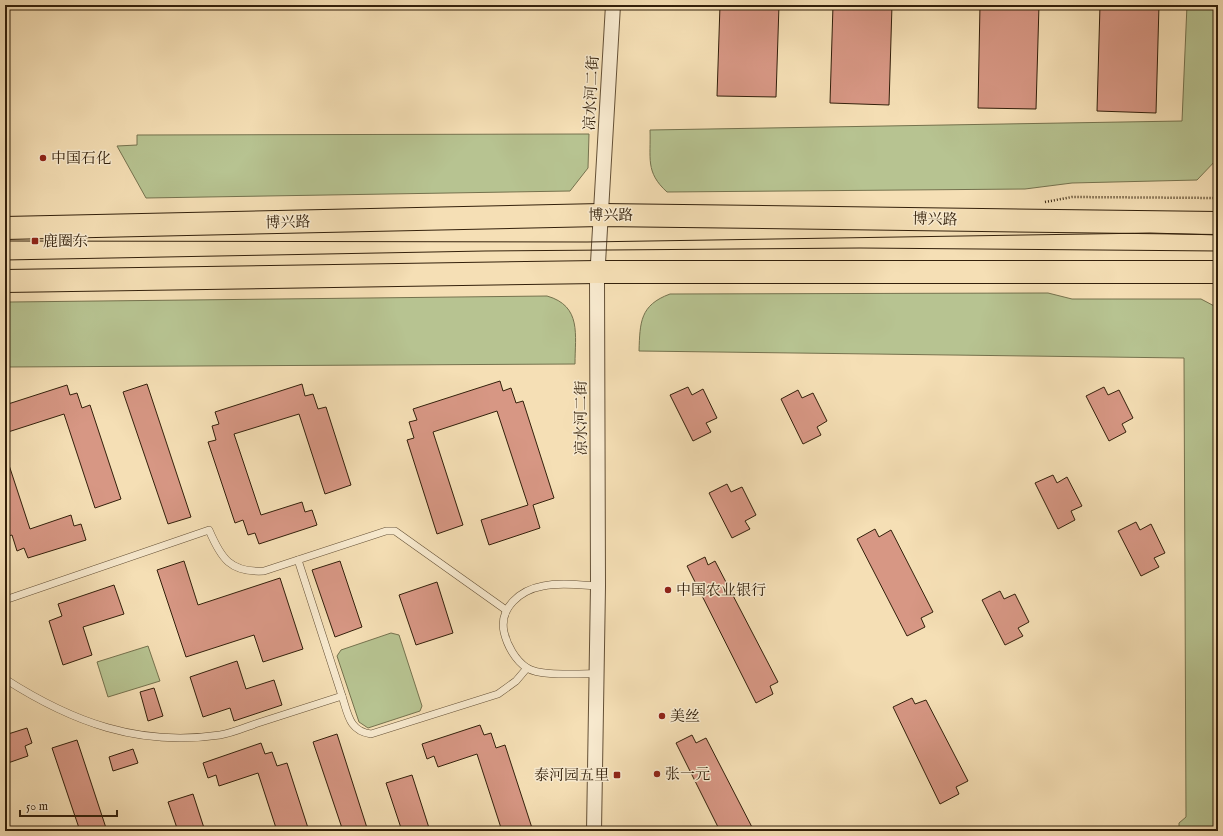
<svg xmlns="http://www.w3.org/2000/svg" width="1223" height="836" viewBox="0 0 1223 836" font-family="'IM FELL English','Noto Serif SC',serif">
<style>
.green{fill:#b7c391;stroke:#75724e}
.building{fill:#d79784;stroke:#33200b}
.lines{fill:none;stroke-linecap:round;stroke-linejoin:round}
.lane-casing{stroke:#645036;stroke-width:8}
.street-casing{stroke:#645036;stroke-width:16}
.primary-casing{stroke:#33200b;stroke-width:24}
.path{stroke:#33200b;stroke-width:2.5;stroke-dasharray:1 2;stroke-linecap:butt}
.lane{stroke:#f8eacf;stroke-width:7}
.street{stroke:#f8eacf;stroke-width:14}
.primary{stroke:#f5dfb5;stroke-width:22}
.tram{stroke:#33200b;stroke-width:1}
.poi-dot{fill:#8f2418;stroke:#f8eacf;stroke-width:1.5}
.labels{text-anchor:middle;stroke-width:3;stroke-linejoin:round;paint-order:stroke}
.street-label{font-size:15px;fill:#33200b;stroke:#f8eacf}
.poi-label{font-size:15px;fill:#33200b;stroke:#f8eacf;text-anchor:start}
</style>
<rect width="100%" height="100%" fill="#f5dfb5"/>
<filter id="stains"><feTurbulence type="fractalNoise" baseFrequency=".005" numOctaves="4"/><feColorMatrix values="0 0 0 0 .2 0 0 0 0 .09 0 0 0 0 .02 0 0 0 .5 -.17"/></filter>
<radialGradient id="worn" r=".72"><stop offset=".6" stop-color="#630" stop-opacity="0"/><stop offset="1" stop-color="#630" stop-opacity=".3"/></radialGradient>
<!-- green -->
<g class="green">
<path d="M 1187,5 L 1218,5 L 1218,158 L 1197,180 L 1072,183 L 1025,189 L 667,192 C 645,172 651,158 650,130 L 1182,121 Z"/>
<path d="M 589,134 L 588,168 L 570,191 L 146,198 L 117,146 L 137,145 L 137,135 Z"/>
<path d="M 1048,293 L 1072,299 L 1201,299 L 1218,308 L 1218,831 L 1179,831 L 1179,823 L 1186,817 L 1184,358 L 639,351 C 640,322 640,305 670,294 Z"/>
<path d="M 547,296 C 582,306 575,335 575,364 L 5,367 L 5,303 L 10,302 Z"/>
<path d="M 391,633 L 399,635 L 422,706 L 420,711 L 368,728 L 359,722 L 337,656 L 341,650 Z"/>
<path d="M 148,646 L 160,681 L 108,697 L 97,662 Z"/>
</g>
<!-- building -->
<g class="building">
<path d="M 720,5 L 779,5 L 776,97 L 717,96 Z"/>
<path d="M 833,5 L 892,5 L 889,105 L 830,103 Z"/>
<path d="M 980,5 L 1039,5 L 1036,109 L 978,108 Z"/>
<path d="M 1100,5 L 1159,5 L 1156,113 L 1097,111 Z"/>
<path d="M 500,381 L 503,391 L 511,388 L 516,403 L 523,401 L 554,498 L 533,505 L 540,528 L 489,545 L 481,520 L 528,505 L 497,411 L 433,432 L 463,525 L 437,534 L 407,440 L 414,438 L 409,422 L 417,420 L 413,409 Z"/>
<path d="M 147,384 L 191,517 L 168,524 L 123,392 Z"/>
<path d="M 302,384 L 305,396 L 313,394 L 318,409 L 326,407 L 351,485 L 325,494 L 299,414 L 234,434 L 261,515 L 302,502 L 305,512 L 312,510 L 317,525 L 259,544 L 255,533 L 248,535 L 243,520 L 235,523 L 208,442 L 216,440 L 212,426 L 219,424 L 215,412 Z"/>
<path d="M 67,385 L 70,395 L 77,393 L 82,408 L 90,405 L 121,499 L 95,508 L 64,414 L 5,433 L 5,405 Z"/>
<path d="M 688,387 L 692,395 L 703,389 L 717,418 L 706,423 L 711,432 L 693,441 L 670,395 Z"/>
<path d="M 1104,387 L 1108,395 L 1119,390 L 1133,418 L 1122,424 L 1126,432 L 1109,441 L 1086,396 Z"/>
<path d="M 798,390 L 802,398 L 813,393 L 827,421 L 817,427 L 821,435 L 803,444 L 781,399 Z"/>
<path d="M 5,459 L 7,459 L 30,529 L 71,515 L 74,526 L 81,524 L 86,540 L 28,558 L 24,548 L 17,551 L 12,535 L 5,537 Z"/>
<path d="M 1053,475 L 1057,483 L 1067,477 L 1082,506 L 1071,511 L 1075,520 L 1058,529 L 1035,483 Z"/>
<path d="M 727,484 L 731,492 L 742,487 L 756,515 L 745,521 L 750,529 L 732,538 L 709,493 Z"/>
<path d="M 1136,522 L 1140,530 L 1151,524 L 1165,553 L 1154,558 L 1159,567 L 1141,576 L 1118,531 Z"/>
<path d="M 875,529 L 879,537 L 891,530 L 933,612 L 921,618 L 925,627 L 907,636 L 857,539 Z"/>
<path d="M 705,557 L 708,565 L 715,561 L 778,682 L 770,686 L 773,694 L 756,703 L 687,566 Z"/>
<path d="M 184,561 L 198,605 L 280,578 L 303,649 L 263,662 L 254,635 L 186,657 L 157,570 Z"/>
<path d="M 340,561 L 362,627 L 335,637 L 312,570 Z"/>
<path d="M 437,582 L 453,633 L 416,645 L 399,595 Z"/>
<path d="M 114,585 L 124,614 L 83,627 L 92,655 L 63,665 L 49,621 L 62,616 L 58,604 Z"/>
<path d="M 1000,591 L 1004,599 L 1015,594 L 1029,622 L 1018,628 L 1023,636 L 1005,645 L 982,600 Z"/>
<path d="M 237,661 L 246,689 L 274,680 L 282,705 L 234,721 L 230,708 L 203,717 L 190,677 Z"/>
<path d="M 154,688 L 163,716 L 148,721 L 140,692 Z"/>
<path d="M 912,698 L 915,704 L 926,700 L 968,781 L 956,787 L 959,794 L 940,804 L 893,707 Z"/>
<path d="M 480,725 L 484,735 L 491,733 L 496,748 L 505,745 L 533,831 L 502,831 L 477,754 L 438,767 L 434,756 L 427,759 L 422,744 Z"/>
<path d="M 27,728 L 32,743 L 25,746 L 28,756 L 5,764 L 5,735 Z"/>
<path d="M 337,734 L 368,831 L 343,831 L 313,742 Z"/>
<path d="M 692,735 L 696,743 L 706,738 L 754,831 L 720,831 L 676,743 Z"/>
<path d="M 77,740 L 107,831 L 80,831 L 52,748 Z"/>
<path d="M 261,743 L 265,754 L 272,752 L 277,766 L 287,763 L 309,831 L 277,831 L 258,773 L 219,786 L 216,775 L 208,778 L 203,763 Z"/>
<path d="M 133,749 L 138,763 L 113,771 L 109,757 Z"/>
<path d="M 412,775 L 430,831 L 402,831 L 386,783 Z"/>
<path d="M 193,794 L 205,831 L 178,831 L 168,802 Z"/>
</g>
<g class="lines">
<defs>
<g id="lane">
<path d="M 298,560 L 342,696"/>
<path d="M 5,600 L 209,530 C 221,558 230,573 264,571 L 386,531 L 395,531 L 506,610"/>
<path d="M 597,674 C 579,673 542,677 527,668 C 515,660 507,645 504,632 C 499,608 520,590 543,586 C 560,582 580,585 598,586"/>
<path d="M 5,679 C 72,722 139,747 220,735 C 233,733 246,727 258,723 C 286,714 314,705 342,696 C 348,714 349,731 371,734 L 498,694 L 516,681 L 527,668"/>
</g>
<path id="street" d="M 594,831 L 598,586 L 597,280 L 613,5"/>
<g id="primary">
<path d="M 5,228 L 601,215 L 1218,223"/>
<path d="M 5,281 L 598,272 L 1218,272"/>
</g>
</defs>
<!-- lane casing -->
<use href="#lane" class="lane-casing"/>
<!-- street casing -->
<use href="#street" class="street-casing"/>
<!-- primary casing -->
<use href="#primary" class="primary-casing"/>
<!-- path -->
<path class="path" d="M 1045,202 L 1072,197 L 1218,198"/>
<!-- lane -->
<use href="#lane" class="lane"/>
<!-- street -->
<use href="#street" class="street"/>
<!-- primary -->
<use href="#primary" class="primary"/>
<!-- tram -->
<g class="tram">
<path d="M 5,241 L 587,242 L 1150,233 L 1218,235"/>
<path d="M 5,260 L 485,251 L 860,248 L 1218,251"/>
</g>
</g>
<!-- markers -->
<g class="poi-dot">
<circle cx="43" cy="158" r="4"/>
<rect x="31" y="237" width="8" height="8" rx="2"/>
<circle cx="668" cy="590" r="4"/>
<circle cx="662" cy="716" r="4"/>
<circle cx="657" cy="774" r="4"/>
<rect x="613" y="771" width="8" height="8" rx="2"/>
</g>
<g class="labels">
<!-- street labels -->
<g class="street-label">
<text transform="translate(591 93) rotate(-87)" y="5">凉水河二街</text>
<text x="611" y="220">博兴路</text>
<text transform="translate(935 219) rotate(1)" y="5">博兴路</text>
<text transform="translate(288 222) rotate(-1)" y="5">博兴路</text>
<text transform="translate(581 418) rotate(-90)" y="5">凉水河二街</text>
</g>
<!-- poi labels -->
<g class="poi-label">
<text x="51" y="163">中国石化</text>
<text x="43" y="246">鹿圈东</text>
<text x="676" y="595">中国农业银行</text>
<text x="670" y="721">美丝</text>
<text x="665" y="779">张一元</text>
<text x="609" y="780" text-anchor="end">泰河园五里</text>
</g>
</g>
<!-- margin -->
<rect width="1223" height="836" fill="none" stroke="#f5dfb5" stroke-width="20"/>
<rect x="6" y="6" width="1211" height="824" fill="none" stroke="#33200b" stroke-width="2"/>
<rect x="10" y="10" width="1203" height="816" fill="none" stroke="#33200b"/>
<!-- scale -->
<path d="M20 810v6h97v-6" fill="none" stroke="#33200b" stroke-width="2"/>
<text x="26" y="810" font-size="12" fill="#33200b" stroke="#f8eacf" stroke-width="3" paint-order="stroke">50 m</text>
<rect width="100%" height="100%" filter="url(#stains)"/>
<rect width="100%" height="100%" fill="url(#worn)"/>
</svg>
